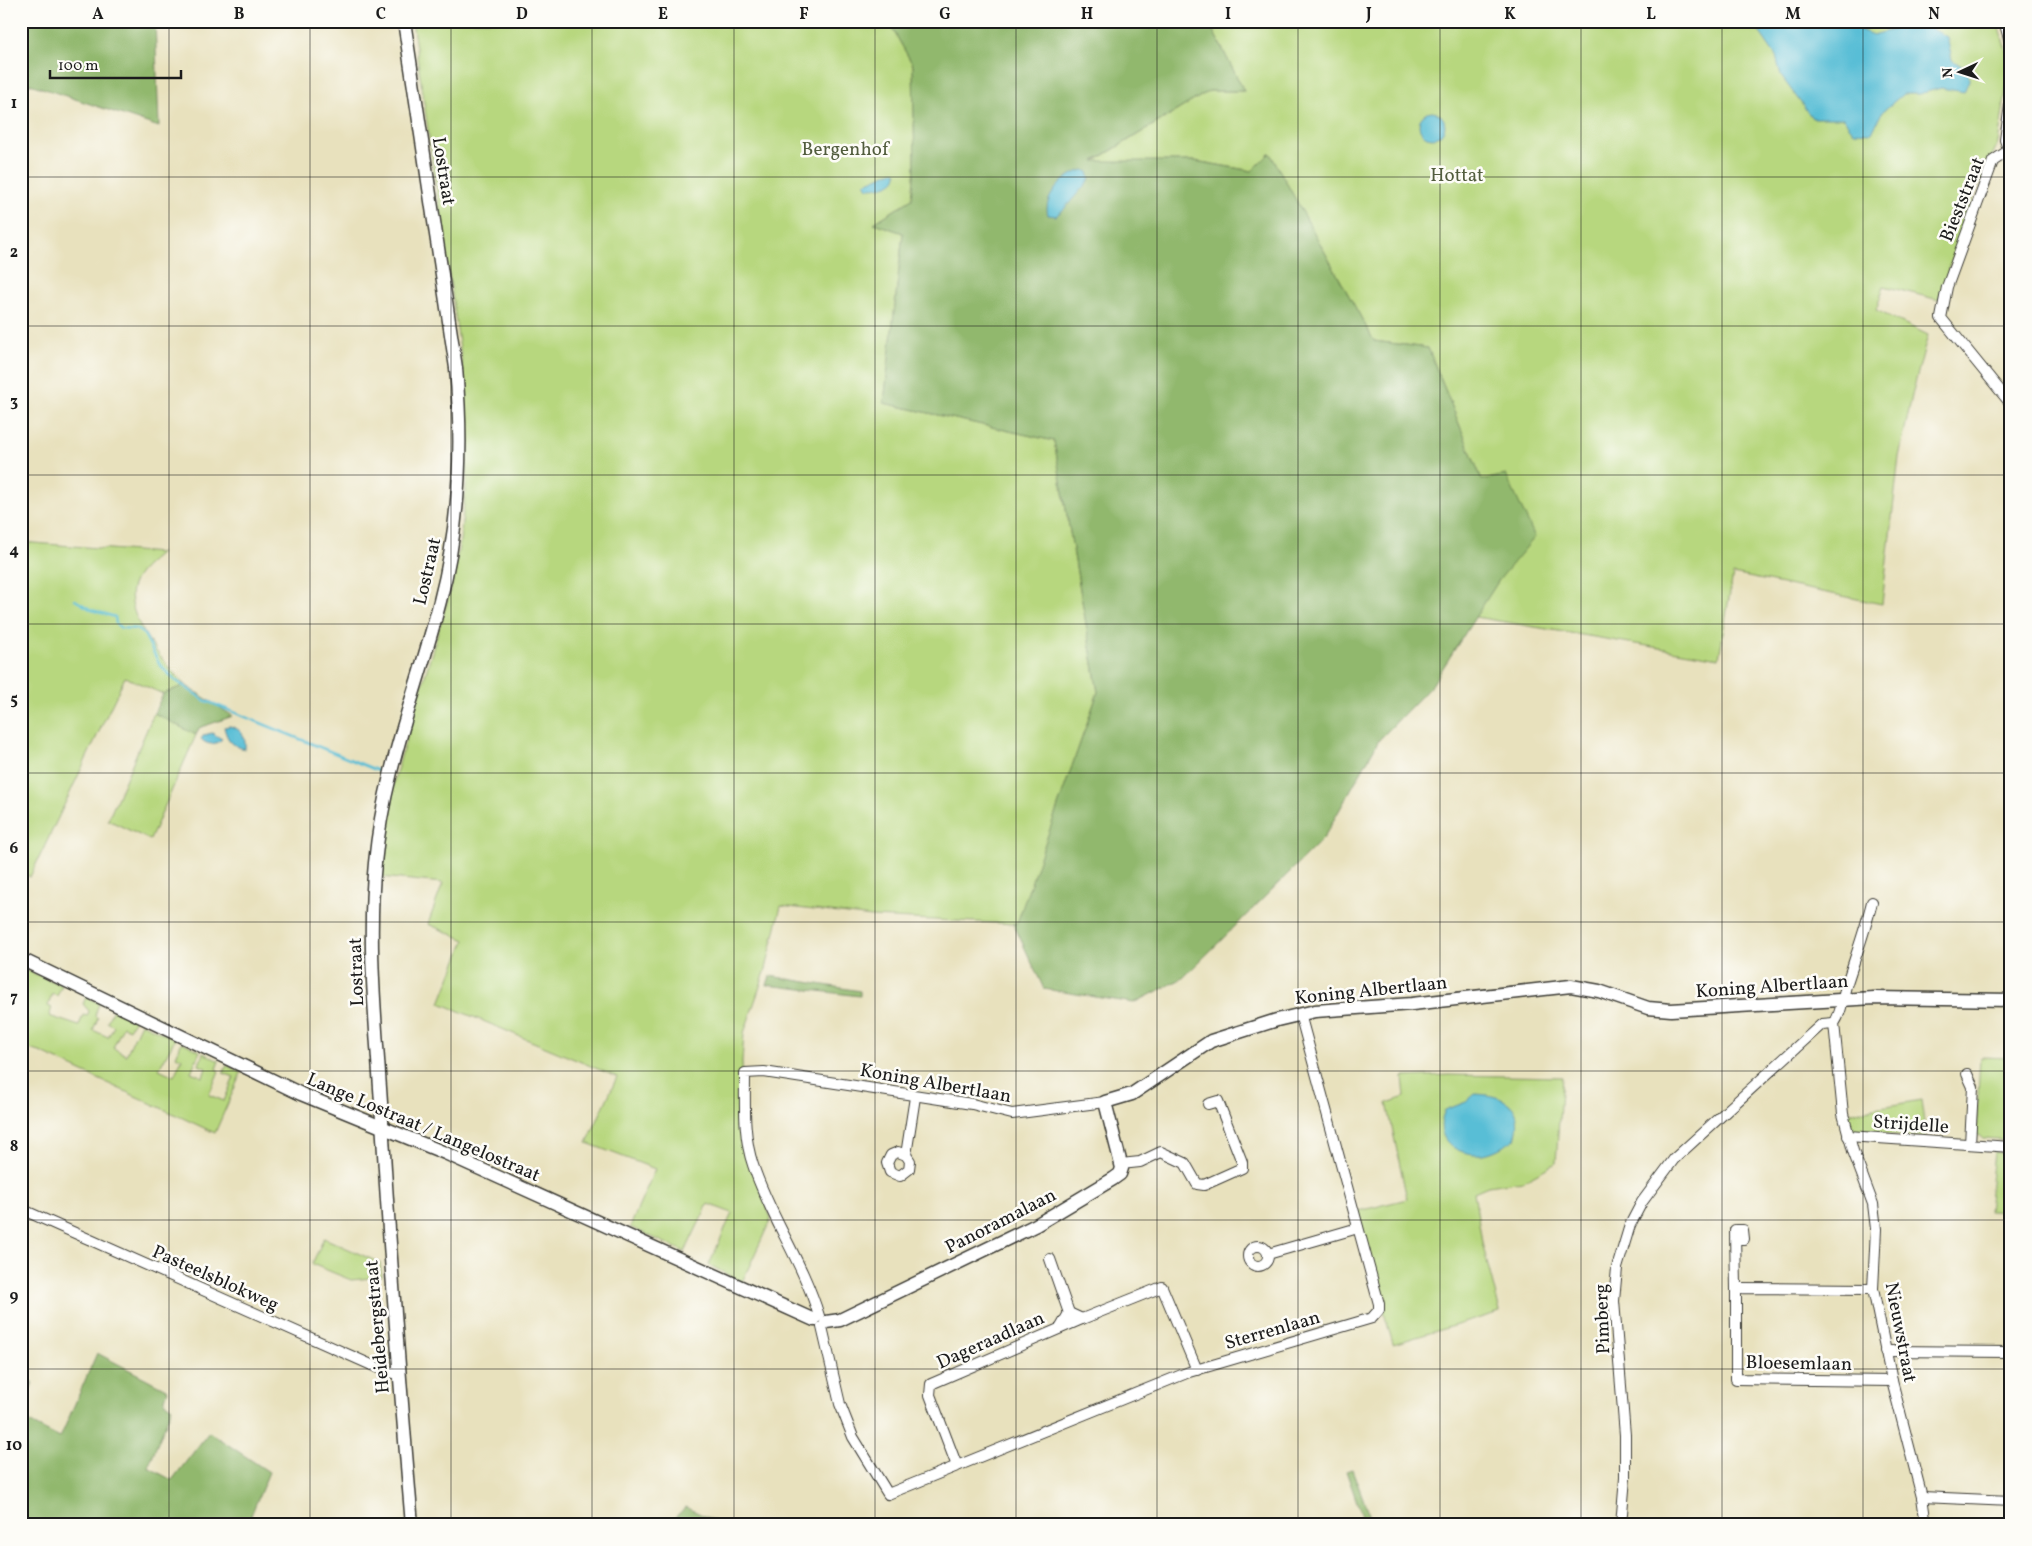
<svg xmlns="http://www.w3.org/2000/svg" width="2032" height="1546" viewBox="0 0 2032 1546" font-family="Vollkorn,serif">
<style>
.green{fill:#b7d77e;stroke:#6a7a4d}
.forest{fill:#91b86d;stroke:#566a44}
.water{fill:#58bed6;stroke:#3a6d79}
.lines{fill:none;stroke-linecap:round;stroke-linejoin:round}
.stream{stroke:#58bed6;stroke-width:2.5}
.minor-casing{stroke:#3b3a34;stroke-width:12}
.tertiary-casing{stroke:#3b3a34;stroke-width:15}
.minor{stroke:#fff;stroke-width:10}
.tertiary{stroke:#fff;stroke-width:12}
.grid{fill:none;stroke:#1c1c1c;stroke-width:1;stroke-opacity:0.55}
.labels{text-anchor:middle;stroke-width:5;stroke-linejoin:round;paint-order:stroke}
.park-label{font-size:19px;fill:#525d3e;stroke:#fdfcf7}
.street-label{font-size:19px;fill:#1c1c1c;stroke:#fdfcf7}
.neatline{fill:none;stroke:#1c1c1c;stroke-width:2}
.grid-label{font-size:16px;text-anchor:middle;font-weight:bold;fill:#1c1c1c}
</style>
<rect width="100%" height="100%" fill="#fdfcf7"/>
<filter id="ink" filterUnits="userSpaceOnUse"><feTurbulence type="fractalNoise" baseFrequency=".02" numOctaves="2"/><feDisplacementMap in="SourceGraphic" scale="10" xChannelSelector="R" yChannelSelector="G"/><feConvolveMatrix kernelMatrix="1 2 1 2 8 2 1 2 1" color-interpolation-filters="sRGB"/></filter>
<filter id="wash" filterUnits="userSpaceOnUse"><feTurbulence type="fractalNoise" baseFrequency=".0096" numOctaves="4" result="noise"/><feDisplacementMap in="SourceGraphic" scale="20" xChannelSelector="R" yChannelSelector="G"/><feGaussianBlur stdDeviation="1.12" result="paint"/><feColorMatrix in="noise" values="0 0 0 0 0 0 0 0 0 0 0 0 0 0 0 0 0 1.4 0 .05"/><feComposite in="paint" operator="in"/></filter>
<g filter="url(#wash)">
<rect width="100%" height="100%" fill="#e8e1bd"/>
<!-- green -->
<g class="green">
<path d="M 412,21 L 888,21 L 913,65 L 915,168 L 912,199 L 874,223 L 903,233 L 884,403 L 1054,441 L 1098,692 L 1017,924 L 872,917 L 781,906 L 766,969 L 744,1033 L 742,1062 L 745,1143 L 771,1219 L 742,1282 L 709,1265 L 732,1213 L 708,1204 L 685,1252 L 630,1227 L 655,1169 L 587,1143 L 617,1077 L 440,1003 L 465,940 L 428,924 L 443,883 L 380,877 L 394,780 L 451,588 L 460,541 L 467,477 L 463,370 Z"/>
<path d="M 1208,21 L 1997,21 L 2007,53 L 2008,78 L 1998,143 L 1974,195 L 1939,300 L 1884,286 L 1876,310 L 1928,335 L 1913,391 L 1899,457 L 1882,604 L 1733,574 L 1719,658 L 1475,617 L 1499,580 L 1482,480 L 1428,348 L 1374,341 L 1270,154 L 1253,171 L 1195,161 L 1093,162 L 1209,91 L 1244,91 Z"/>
<path d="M 21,542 L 161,553 C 150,563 138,571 133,585 C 122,615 166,665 185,685 L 163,694 L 125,677 L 30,877 L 21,872 L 21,644 L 24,638 L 21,637 Z"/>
<path d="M 154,713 L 196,735 L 150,840 L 108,820 Z"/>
<path d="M 21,968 L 62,985 L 57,996 L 52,994 L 48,1006 L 52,1008 L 49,1016 L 79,1026 L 83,1015 L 87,1016 L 89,1011 L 83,1004 L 86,997 L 99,1003 L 95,1016 L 98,1018 L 93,1030 L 108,1037 L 114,1026 L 107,1022 L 113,1009 L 135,1020 L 129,1029 L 123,1026 L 113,1048 L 126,1055 L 141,1023 L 175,1039 L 159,1069 L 174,1076 L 182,1059 L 176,1056 L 182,1042 L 200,1051 L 191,1072 L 203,1077 L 206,1068 L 199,1065 L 203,1053 L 219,1061 L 216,1069 L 219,1071 L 209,1095 L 224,1101 L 234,1077 L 223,1073 L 227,1065 L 241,1073 L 215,1133 L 40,1052 L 21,1047 Z"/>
<path d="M 1980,1057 L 2011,1058 L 2011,1141 L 1983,1139 L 1976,1133 Z"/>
<path d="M 1449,1075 L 1562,1077 L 1556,1163 L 1523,1181 L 1488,1186 L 1474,1192 L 1482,1242 L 1500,1312 L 1393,1344 L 1355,1212 L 1407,1199 L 1387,1103 L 1405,1097 L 1403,1077 Z"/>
<path d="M 1921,1100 L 1926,1137 L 1851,1131 L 1847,1113 Z"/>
<path d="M 1994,1152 L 2011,1153 L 2011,1212 L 1988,1211 Z"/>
<path d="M 324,1238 L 380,1263 L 382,1277 L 351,1280 L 312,1264 Z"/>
</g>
<!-- forest -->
<g class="forest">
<path d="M 21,21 L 155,21 L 159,127 L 21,81 Z"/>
<path d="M 888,21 L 1208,21 L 1244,91 L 1209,91 L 1094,161 L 1195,161 L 1252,171 L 1270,153 L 1374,341 L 1428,348 L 1482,480 L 1506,475 L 1535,537 L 1499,580 L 1432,685 L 1379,740 L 1323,839 L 1183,978 L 1134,1003 L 1044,989 L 1013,923 L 1017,923 L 1098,692 L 1054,441 L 884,403 L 903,233 L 874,223 L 912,199 L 915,168 L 913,65 Z"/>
<path d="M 185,685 L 233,716 L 199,728 L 196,735 L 154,713 L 163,694 Z"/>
<path d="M 770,976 L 860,991 L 860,996 L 767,985 Z"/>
<path d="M 97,1353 L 168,1390 L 164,1402 L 172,1408 L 148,1467 L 172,1480 L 209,1432 L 269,1472 L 247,1525 L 21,1525 L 21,1418 L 60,1438 Z"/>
<path d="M 21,1374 L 33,1382 L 21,1416 Z"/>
<path d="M 1352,1469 L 1373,1525 L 1365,1525 L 1346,1471 Z"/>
<path d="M 686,1507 L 723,1525 L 667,1525 Z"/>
</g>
<!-- water -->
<g class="water">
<path d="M 1752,21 L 1838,21 L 1873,35 L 1920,22 L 1947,37 L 1952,60 L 1968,70 L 1969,80 L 1964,92 L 1941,88 L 1919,94 L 1903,94 L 1882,112 L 1872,133 L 1854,132 L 1843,118 L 1812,118 L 1781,76 L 1776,56 Z"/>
<circle cx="1432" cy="125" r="13"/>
<path d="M 1084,170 L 1088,172 L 1090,179 L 1065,208 L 1056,216 L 1048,215 C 1042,197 1066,173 1084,170 Z"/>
<path d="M 893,171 L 897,173 C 898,185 879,188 868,188 L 865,183 Z"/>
<path d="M 230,726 C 242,729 246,737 245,749 C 232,746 227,740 224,727 Z"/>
<path d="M 212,733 L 222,739 C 215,745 208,746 201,739 L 204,735 Z"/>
<path d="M 1475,1094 C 1505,1095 1525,1106 1515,1139 C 1506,1145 1493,1153 1483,1154 C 1455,1156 1432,1139 1445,1110 L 1466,1102 Z"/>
</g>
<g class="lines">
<!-- stream -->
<path class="stream" d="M 75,600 L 92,610 L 115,617 L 116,624 L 121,628 L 139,629 L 145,636 L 160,665 L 175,680 L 204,700 L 381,772"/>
</g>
</g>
<g filter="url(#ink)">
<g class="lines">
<defs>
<g id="minor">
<path d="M 2004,21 L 2011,45"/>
<path d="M 2008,151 L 1993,161 L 1947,287 L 1941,318 L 2011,404"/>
<path d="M 2011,156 L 2005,140 L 2011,98"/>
<path d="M 1872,902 C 1865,931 1855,958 1846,986 C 1843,997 1841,1015 1834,1023 L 1843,1114 L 1853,1151 L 1873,1204 L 1876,1229 L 1873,1289 L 1892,1381 L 1922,1497 L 1926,1525"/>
<path d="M 1967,1074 L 1973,1087 L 1970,1144"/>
<path d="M 1848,1136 L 2011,1147"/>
<path d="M 906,1155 L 898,1152 L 891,1155 L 887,1163 L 890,1172 L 900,1176 L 909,1169 L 910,1161 L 906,1155 L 915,1097"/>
<path d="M 1121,1164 L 1140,1162 L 1161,1152 L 1185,1163 L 1197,1184 L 1204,1185 L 1242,1168 L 1242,1162 L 1218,1101 L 1208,1104"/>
<path d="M 21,1209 L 385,1371 L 398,1374"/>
<path d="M 1735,1239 L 1744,1239 L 1743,1230 L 1735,1230 L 1736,1288"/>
<circle cx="1258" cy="1256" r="10"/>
<path d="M 1268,1254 L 1358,1228"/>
<path d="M 1050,1259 L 1069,1313"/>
<path d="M 1873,1289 L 1736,1288 L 1736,1379 L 1892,1381"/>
<path d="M 819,1316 C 803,1262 770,1217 753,1165 C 743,1136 745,1103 745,1073 L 764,1072 L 972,1104 L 1012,1114 L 1105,1102"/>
<path d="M 1082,1319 L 1162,1287 L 1197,1370"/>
<path d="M 822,1327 L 840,1404 L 853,1437 L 888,1494 L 1189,1372 L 1372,1318 L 1379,1310 L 1379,1304 L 1300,1014"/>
<path d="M 1885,1351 L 2011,1352"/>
<path d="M 957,1466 L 930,1395 L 931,1384 L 1082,1319 L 1069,1313 L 1061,1327"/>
<path d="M 1922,1497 L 2011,1501"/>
<path d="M 1621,1525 L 1625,1478 L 1625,1435 L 1614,1301 L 1617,1268 L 1630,1225 L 1642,1202 L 1674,1159 L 1822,1024 L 1834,1023"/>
</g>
<g id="tertiary">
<path d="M 404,21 L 456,368 C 463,447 460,525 440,601 C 417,691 384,768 375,863 C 367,943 376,1024 381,1103 C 389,1244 400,1384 412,1525"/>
<path d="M 21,959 L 301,1094 L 445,1153 L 814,1320"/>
<path d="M 826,1322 L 840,1320 L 1036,1225 L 1113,1179 L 1120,1174 L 1122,1168 L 1105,1102 L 1132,1094 L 1211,1041 L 1277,1020 L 1315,1011 L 1412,1004 L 1571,986 L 1599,991 L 1648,1008 L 1671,1010 L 1874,998 L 2011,1000"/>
</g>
</defs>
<!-- minor casing -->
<use href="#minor" class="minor-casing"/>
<!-- tertiary casing -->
<use href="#tertiary" class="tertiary-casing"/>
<!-- minor -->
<use href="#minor" class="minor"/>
<!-- tertiary -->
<use href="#tertiary" class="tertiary"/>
</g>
</g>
<!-- grid -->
<path class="grid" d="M 169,21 L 169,1525M 310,21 L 310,1525M 451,21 L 451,1525M 592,21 L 592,1525M 734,21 L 734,1525M 875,21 L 875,1525M 1016,21 L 1016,1525M 1157,21 L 1157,1525M 1298,21 L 1298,1525M 1440,21 L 1440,1525M 1581,21 L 1581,1525M 1722,21 L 1722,1525M 1863,21 L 1863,1525M 21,177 L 2011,177M 21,326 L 2011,326M 21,475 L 2011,475M 21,624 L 2011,624M 21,773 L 2011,773M 21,922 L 2011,922M 21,1071 L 2011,1071M 21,1220 L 2011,1220M 21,1369 L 2011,1369"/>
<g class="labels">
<!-- park labels -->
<g class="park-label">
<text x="845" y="155">Bergenhof</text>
<text x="1457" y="181">Hottat</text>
</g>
<!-- street labels -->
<g class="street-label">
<text transform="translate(445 171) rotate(81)" y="7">Lostraat</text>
<text transform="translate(1961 199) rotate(-68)" y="7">Bieststraat</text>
<text transform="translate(426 571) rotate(-77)" y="7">Lostraat</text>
<text transform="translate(355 972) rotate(-92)" y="7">Lostraat</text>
<text transform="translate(1772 985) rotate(-4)" y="7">Koning Albertlaan</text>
<text transform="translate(1371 989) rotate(-6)" y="7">Koning Albertlaan</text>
<text transform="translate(936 1082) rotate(10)" y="7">Koning Albertlaan</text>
<text transform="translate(1911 1123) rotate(4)" y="7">Strijdelle</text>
<text transform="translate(424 1126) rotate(23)" y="7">Lange Lostraat / Langelostraat</text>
<text transform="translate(1000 1220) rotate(-27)" y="7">Panoramalaan</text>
<text transform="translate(216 1277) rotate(24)" y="7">Pasteelsblokweg</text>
<text transform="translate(1601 1319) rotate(-92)" y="7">Pimberg</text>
<text transform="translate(376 1327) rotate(-95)" y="7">Heidebergstraat</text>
<text transform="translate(1272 1329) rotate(-16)" y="7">Sterrenlaan</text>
<text transform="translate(1902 1332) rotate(79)" y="7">Nieuwstraat</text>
<text transform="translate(990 1339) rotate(-24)" y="7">Dageraadlaan</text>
<text transform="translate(1799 1362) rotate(1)" y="7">Bloesemlaan</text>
</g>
</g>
<!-- margin -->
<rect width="2032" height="1546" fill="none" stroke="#fdfcf7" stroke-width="55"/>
<!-- north arrow -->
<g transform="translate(1960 72) rotate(266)" stroke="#fdfcf7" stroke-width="4" paint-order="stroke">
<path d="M0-4L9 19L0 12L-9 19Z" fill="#1c1c1c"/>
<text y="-8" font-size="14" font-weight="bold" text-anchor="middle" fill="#1c1c1c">N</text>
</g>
<!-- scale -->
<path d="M50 70v8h131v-8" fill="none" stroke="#1c1c1c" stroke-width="2.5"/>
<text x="58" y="70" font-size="15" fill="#1c1c1c" stroke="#fdfcf7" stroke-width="4" paint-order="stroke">100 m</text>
<rect x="28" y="28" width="1976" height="1490" class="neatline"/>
<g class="grid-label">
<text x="98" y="19">A</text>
<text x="239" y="19">B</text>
<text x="381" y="19">C</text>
<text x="522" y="19">D</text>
<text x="663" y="19">E</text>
<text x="804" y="19">F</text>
<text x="945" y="19">G</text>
<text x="1087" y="19">H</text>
<text x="1228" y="19">I</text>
<text x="1369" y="19">J</text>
<text x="1510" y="19">K</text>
<text x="1651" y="19">L</text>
<text x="1793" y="19">M</text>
<text x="1934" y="19">N</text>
<text x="14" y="108">1</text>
<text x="14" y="257">2</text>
<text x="14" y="406">3</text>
<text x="14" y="555">4</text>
<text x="14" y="704">5</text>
<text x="14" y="853">6</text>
<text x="14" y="1002">7</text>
<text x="14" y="1151">8</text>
<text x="14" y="1301">9</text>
<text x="14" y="1450">10</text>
</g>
</svg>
